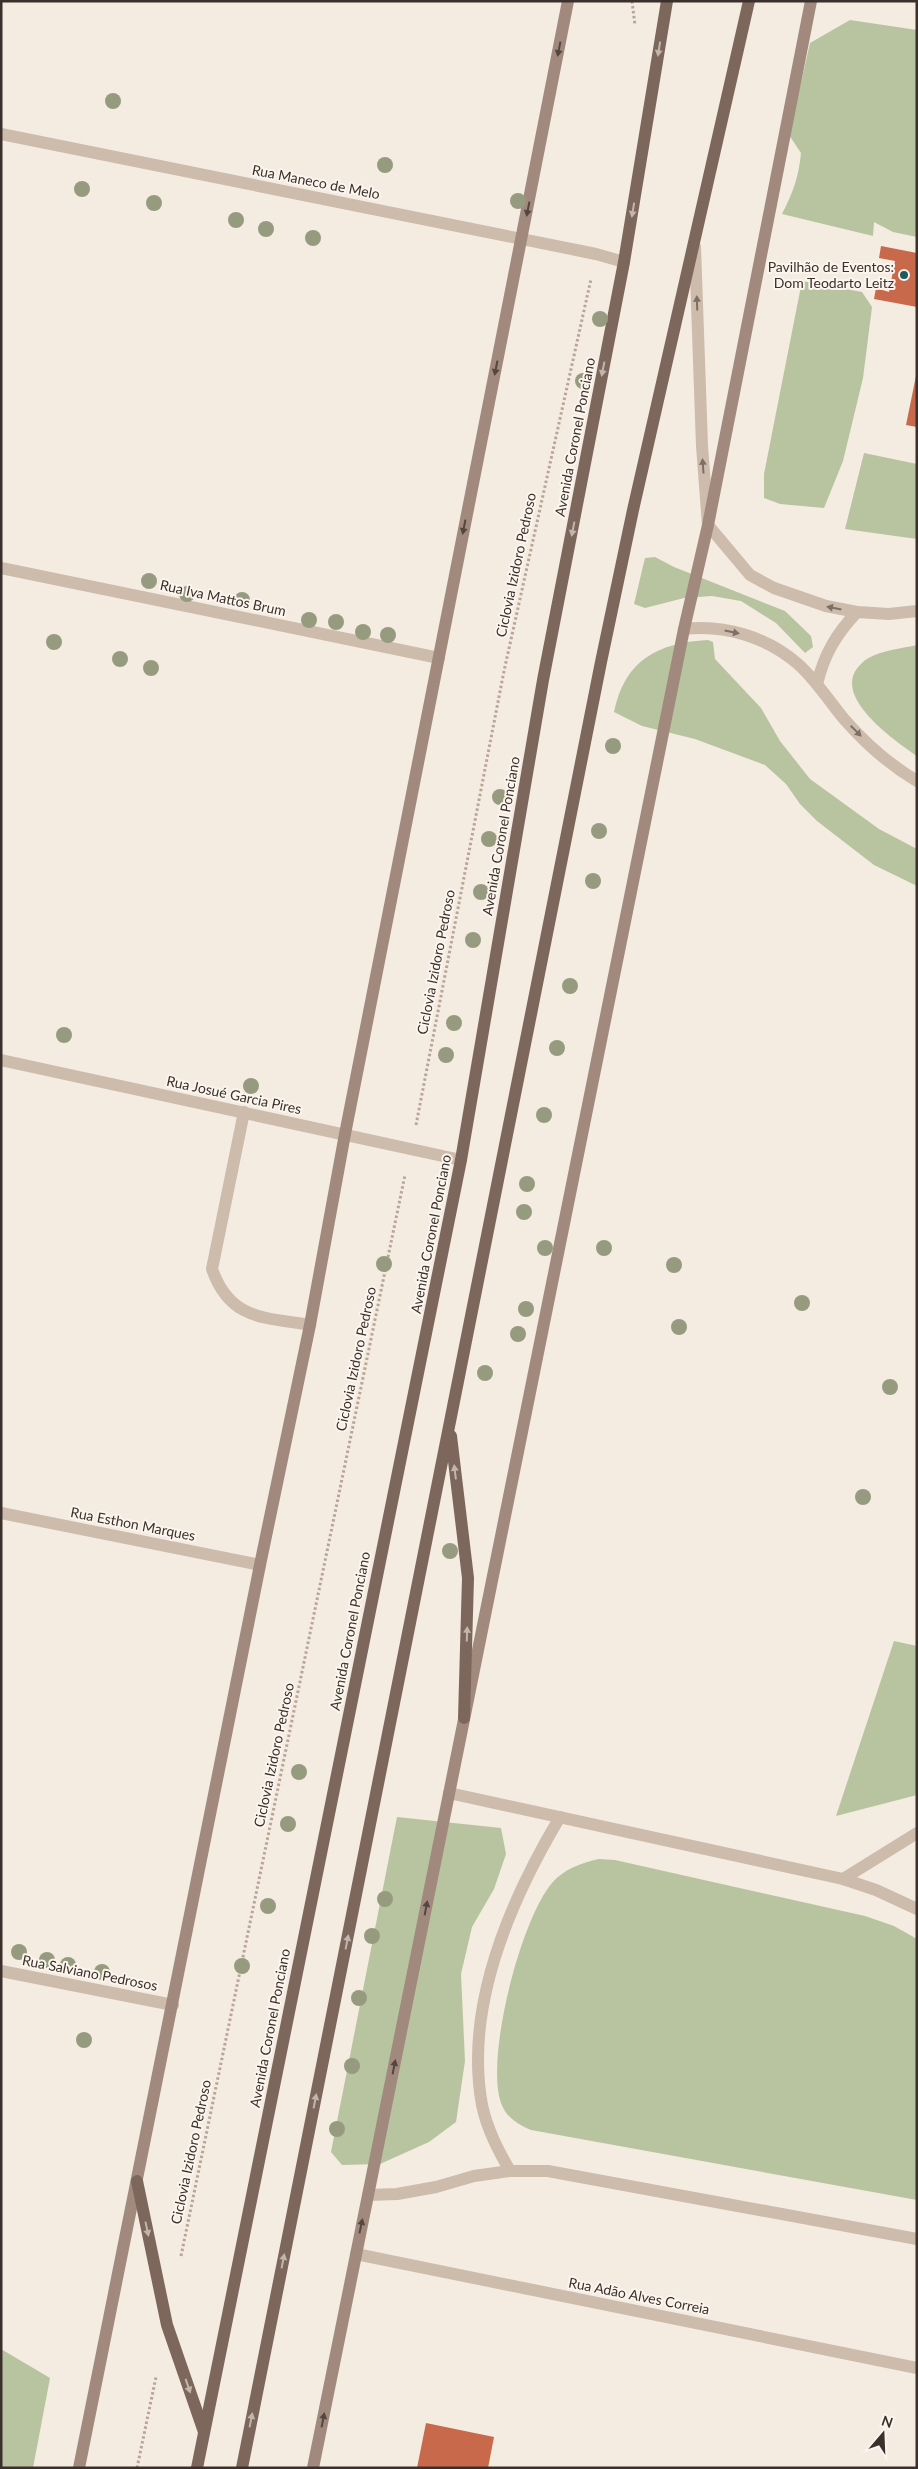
<svg xmlns="http://www.w3.org/2000/svg" width="918" height="2469" viewBox="0 0 918 2469" font-family="Lato,sans-serif">
<style>
.green{fill:#b8c4a0}
.building{fill:#c8694b}
.lines{fill:none;stroke-linecap:round;stroke-linejoin:round}
.path{stroke:#b9a596;stroke-width:3;stroke-dasharray:2.5 2.5;stroke-linecap:butt}
.service{stroke:#cdbbac;stroke-width:12}
.minor{stroke:#cdbbac;stroke-width:12}
.tertiary{stroke:#cdbbac;stroke-width:12}
.secondary{stroke:#a18a7d;stroke-width:12}
.primary{stroke:#7d675c;stroke-width:12}
.tree{fill:#969b7f}
.oneway{fill:#544640}
.oneway2{fill:#c2b5ac}
.oneway3{fill:#7d6f65}
.poi-dot{fill:#1f5a5e;stroke:#fbf5ee;stroke-width:2}
.labels{text-anchor:middle;stroke-width:4;stroke-linejoin:round;paint-order:stroke}
.street-label{font-size:14px;fill:#3b302b;stroke:#fbf5ee}
.poi-label{font-size:14px;fill:#3b302b;stroke:#fbf5ee;text-anchor:end}
</style>
<rect width="100%" height="100%" fill="#f4ebe1"/>
<!-- green -->
<g class="green">
<path d="M 850,20 L 917,30 L 917,237 L 893,232 L 874,222 L 873,236 L 782,214 C 793,193 799,176 801,153 L 789,135 L 810,43 Z"/>
<path d="M 802,281 L 862,292 L 872,307 L 863,378 L 843,461 L 824,508 L 780,504 L 764,498 L 764,474 Z"/>
<path d="M 864,453 L 917,464 L 917,539 L 845,529 Z"/>
<path d="M 655,557 L 674,567 L 785,611 L 811,636 L 813,647 L 805,653 L 776,623 L 741,601 L 712,596 L 684,598 L 645,608 L 634,604 L 645,558 Z"/>
<path d="M 708,640 L 713,642 L 715,659 L 761,708 L 780,741 L 810,779 L 879,829 L 917,849 L 917,886 L 874,865 L 817,821 L 800,804 L 786,784 L 765,765 L 695,739 L 642,726 L 614,712 C 625,660 657,643 708,640 Z"/>
<path d="M 917,645 L 917,756 C 894,740 827,694 862,663 C 874,651 900,649 917,645 Z"/>
<path d="M 894,1641 L 917,1646 L 917,1795 L 836,1816 Z"/>
<path d="M 397,1817 L 501,1828 L 506,1854 L 494,1889 L 472,1927 L 461,1974 L 465,2061 L 456,2122 L 429,2142 L 380,2164 L 342,2165 L 331,2152 Z"/>
<path d="M 599,1859 L 615,1860 L 865,1916 L 894,1926 L 917,1939 L 917,2200 L 531,2130 C 517,2124 506,2117 501,2103 C 485,2057 521,1919 552,1883 C 564,1869 581,1863 599,1859 Z"/>
<path d="M 1,2349 L 50,2378 L 33,2468 L 1,2468 Z"/>
</g>
<!-- building -->
<g class="building">
<path d="M 881,246 L 917,253 L 917,307 L 874,299 L 876,288 L 889,292 L 895,261 L 879,258 Z"/>
<path d="M 916,376 L 917,376 L 917,427 L 906,425 Z"/>
<path d="M 426,2423 L 494,2437 L 488,2468 L 417,2468 Z"/>
</g>
<g class="lines">
<!-- path -->
<g class="path">
<path d="M 632,1 L 635,25"/>
<path d="M 416,1125 L 504,671 L 591,279"/>
<path d="M 181,2256 L 405,1175"/>
<path d="M 137,2468 L 156,2377"/>
</g>
<!-- service -->
<g class="service">
<path d="M 695,247 L 702,446 L 708,525 L 750,575 L 774,588 L 826,606 L 857,612 L 889,614 L 917,611"/>
<path d="M 684,629 C 724,624 767,637 798,664 C 816,680 829,701 844,719 C 864,742 890,765 917,781"/>
<path d="M 817,684 C 824,655 836,634 857,612"/>
<path d="M 244,1112 L 212,1269 C 230,1320 263,1317 310,1325"/>
<path d="M 449,1793 L 843,1879 L 876,1890 L 917,1909"/>
<path d="M 843,1879 L 917,1833"/>
<path d="M 510,2171 C 498,2150 487,2129 482,2105 C 464,2007 511,1899 560,1817"/>
<path d="M 368,2195 L 397,2194 L 436,2187 L 474,2176 L 510,2171 L 548,2171 L 917,2239"/>
</g>
<!-- minor -->
<g class="minor">
<path d="M 1,134 L 596,254 L 624,262"/>
<path d="M 1,568 L 439,658"/>
<path d="M 1,1513 L 260,1565"/>
<path d="M 1,1971 L 173,2005"/>
<path d="M 356,2254 L 917,2368"/>
</g>
<!-- tertiary -->
<path class="tertiary" d="M 1,1060 L 461,1160"/>
<!-- secondary -->
<g class="secondary">
<path d="M 79,2468 L 260,1565 L 310,1325 L 345,1134 L 568,1"/>
<path d="M 313,2468 L 684,629 L 708,525 L 811,1"/>
</g>
<!-- primary -->
<g class="primary">
<path d="M 451,1436 L 468,1578 L 464,1718"/>
<path d="M 137,2181 L 167,2325 L 204,2432"/>
<path d="M 197,2468 L 461,1160 L 543,680 L 624,262 L 667,1"/>
<path d="M 242,2468 L 601,662 L 633,510 L 749,1"/>
</g>
</g>
<!-- trees -->
<g class="tree">
<circle cx="113" cy="101" r="8"/>
<circle cx="385" cy="165" r="8"/>
<circle cx="82" cy="189" r="8"/>
<circle cx="518" cy="201" r="8"/>
<circle cx="154" cy="203" r="8"/>
<circle cx="236" cy="220" r="8"/>
<circle cx="266" cy="229" r="8"/>
<circle cx="313" cy="238" r="8"/>
<circle cx="600" cy="319" r="8"/>
<circle cx="583" cy="381" r="8"/>
<circle cx="149" cy="581" r="8"/>
<circle cx="187" cy="594" r="8"/>
<circle cx="242" cy="600" r="8"/>
<circle cx="309" cy="620" r="8"/>
<circle cx="336" cy="622" r="8"/>
<circle cx="363" cy="632" r="8"/>
<circle cx="388" cy="635" r="8"/>
<circle cx="54" cy="642" r="8"/>
<circle cx="120" cy="659" r="8"/>
<circle cx="151" cy="668" r="8"/>
<circle cx="613" cy="746" r="8"/>
<circle cx="500" cy="797" r="8"/>
<circle cx="599" cy="831" r="8"/>
<circle cx="489" cy="839" r="8"/>
<circle cx="593" cy="881" r="8"/>
<circle cx="481" cy="892" r="8"/>
<circle cx="473" cy="940" r="8"/>
<circle cx="570" cy="986" r="8"/>
<circle cx="454" cy="1023" r="8"/>
<circle cx="64" cy="1035" r="8"/>
<circle cx="557" cy="1048" r="8"/>
<circle cx="446" cy="1055" r="8"/>
<circle cx="251" cy="1086" r="8"/>
<circle cx="544" cy="1115" r="8"/>
<circle cx="527" cy="1184" r="8"/>
<circle cx="524" cy="1212" r="8"/>
<circle cx="545" cy="1248" r="8"/>
<circle cx="604" cy="1248" r="8"/>
<circle cx="384" cy="1264" r="8"/>
<circle cx="674" cy="1265" r="8"/>
<circle cx="802" cy="1303" r="8"/>
<circle cx="526" cy="1309" r="8"/>
<circle cx="679" cy="1327" r="8"/>
<circle cx="518" cy="1334" r="8"/>
<circle cx="485" cy="1373" r="8"/>
<circle cx="890" cy="1387" r="8"/>
<circle cx="863" cy="1497" r="8"/>
<circle cx="450" cy="1551" r="8"/>
<circle cx="299" cy="1772" r="8"/>
<circle cx="288" cy="1824" r="8"/>
<circle cx="385" cy="1899" r="8"/>
<circle cx="268" cy="1906" r="8"/>
<circle cx="372" cy="1936" r="8"/>
<circle cx="19" cy="1952" r="8"/>
<circle cx="47" cy="1960" r="8"/>
<circle cx="68" cy="1965" r="8"/>
<circle cx="242" cy="1966" r="8"/>
<circle cx="102" cy="1972" r="8"/>
<circle cx="359" cy="1998" r="8"/>
<circle cx="84" cy="2040" r="8"/>
<circle cx="352" cy="2066" r="8"/>
<circle cx="337" cy="2129" r="8"/>
</g>
<!-- one-way arrows -->
<defs><path id="oneway-solid" d="M-6-.8H1V-3.2L6.5 0L1 3.2V.8H-6Z" transform="scale(1.25)"/></defs>
<g class="oneway">
<use href="#oneway-solid" transform="translate(559 49) rotate(101)"/>
<use href="#oneway-solid" transform="translate(528 209) rotate(101)"/>
<use href="#oneway-solid" transform="translate(496 368) rotate(101)"/>
<use href="#oneway-solid" transform="translate(464 527) rotate(101)"/>
<use href="#oneway-solid" transform="translate(426 1908) rotate(-79)"/>
<use href="#oneway-solid" transform="translate(394 2067) rotate(-79)"/>
<use href="#oneway-solid" transform="translate(361 2226) rotate(-78)"/>
<use href="#oneway-solid" transform="translate(323 2420) rotate(-79)"/>
</g>
<g class="oneway2">
<use href="#oneway-solid" transform="translate(659 49) rotate(99)"/>
<use href="#oneway-solid" transform="translate(633 210) rotate(99)"/>
<use href="#oneway-solid" transform="translate(603 369) rotate(101)"/>
<use href="#oneway-solid" transform="translate(573 529) rotate(101)"/>
<use href="#oneway-solid" transform="translate(455 1472) rotate(-97)"/>
<use href="#oneway-solid" transform="translate(467 1634) rotate(-88)"/>
<use href="#oneway-solid" transform="translate(347 1942) rotate(-79)"/>
<use href="#oneway-solid" transform="translate(315 2101) rotate(-79)"/>
<use href="#oneway-solid" transform="translate(147 2229) rotate(78)"/>
<use href="#oneway-solid" transform="translate(283 2261) rotate(-79)"/>
<use href="#oneway-solid" transform="translate(188 2386) rotate(71)"/>
<use href="#oneway-solid" transform="translate(251 2420) rotate(-79)"/>
</g>
<g class="oneway3">
<use href="#oneway-solid" transform="translate(697 303) rotate(-92)"/>
<use href="#oneway-solid" transform="translate(703 466) rotate(-94)"/>
<use href="#oneway-solid" transform="translate(834 608) rotate(-169)"/>
<use href="#oneway-solid" transform="translate(732 632) rotate(12)"/>
<use href="#oneway-solid" transform="translate(856 731) rotate(45)"/>
</g>
<!-- markers -->
<circle class="poi-dot" cx="904" cy="275" r="5"/>
<g class="labels">
<!-- street labels -->
<g class="street-label">
<text transform="translate(316 182) rotate(11)" y="5">Rua Maneco de Melo</text>
<text transform="translate(575 437) rotate(-79)" y="5">Avenida Coronel Ponciano</text>
<text transform="translate(516 565) rotate(-78)" y="5">Ciclovia Izidoro Pedroso</text>
<text transform="translate(223 598) rotate(12)" y="5">Rua Iva Mattos Brum</text>
<text transform="translate(501 836) rotate(-80)" y="5">Avenida Coronel Ponciano</text>
<text transform="translate(436 962) rotate(-79)" y="5">Ciclovia Izidoro Pedroso</text>
<text transform="translate(234 1095) rotate(12)" y="5">Rua Josué Garcia Pires</text>
<text transform="translate(431 1234) rotate(-79)" y="5">Avenida Coronel Ponciano</text>
<text transform="translate(356 1359) rotate(-78)" y="5">Ciclovia Izidoro Pedroso</text>
<text transform="translate(133 1524) rotate(11)" y="5">Rua Esthon Marques</text>
<text transform="translate(350 1631) rotate(-79)" y="5">Avenida Coronel Ponciano</text>
<text transform="translate(274 1755) rotate(-78)" y="5">Ciclovia Izidoro Pedroso</text>
<text transform="translate(90 1973) rotate(11)" y="5">Rua Salviano Pedrosos</text>
<text transform="translate(270 2028) rotate(-79)" y="5">Avenida Coronel Ponciano</text>
<text transform="translate(191 2152) rotate(-78)" y="5">Ciclovia Izidoro Pedroso</text>
<text transform="translate(639 2296) rotate(11)" y="5">Rua Adão Alves Correia</text>
</g>
<!-- poi labels -->
<g class="poi-label">
<text x="894" y="272">Pavilhão de Eventos:<tspan x="894" dy="16">Dom Teodarto Leitz</tspan></text>
</g>
</g>
<!-- border -->
<rect width="918" height="2469" fill="none" stroke="#3b302b" stroke-width="5"/>
<!-- north arrow -->
<g transform="translate(883 2434) rotate(19)" stroke="#fbf5ee" stroke-width="4" paint-order="stroke">
<path d="M0-4L9 19L0 12L-9 19Z" fill="#3b302b"/>
<text y="-8" font-size="14" font-weight="bold" text-anchor="middle" fill="#3b302b">N</text>
</g>
</svg>
